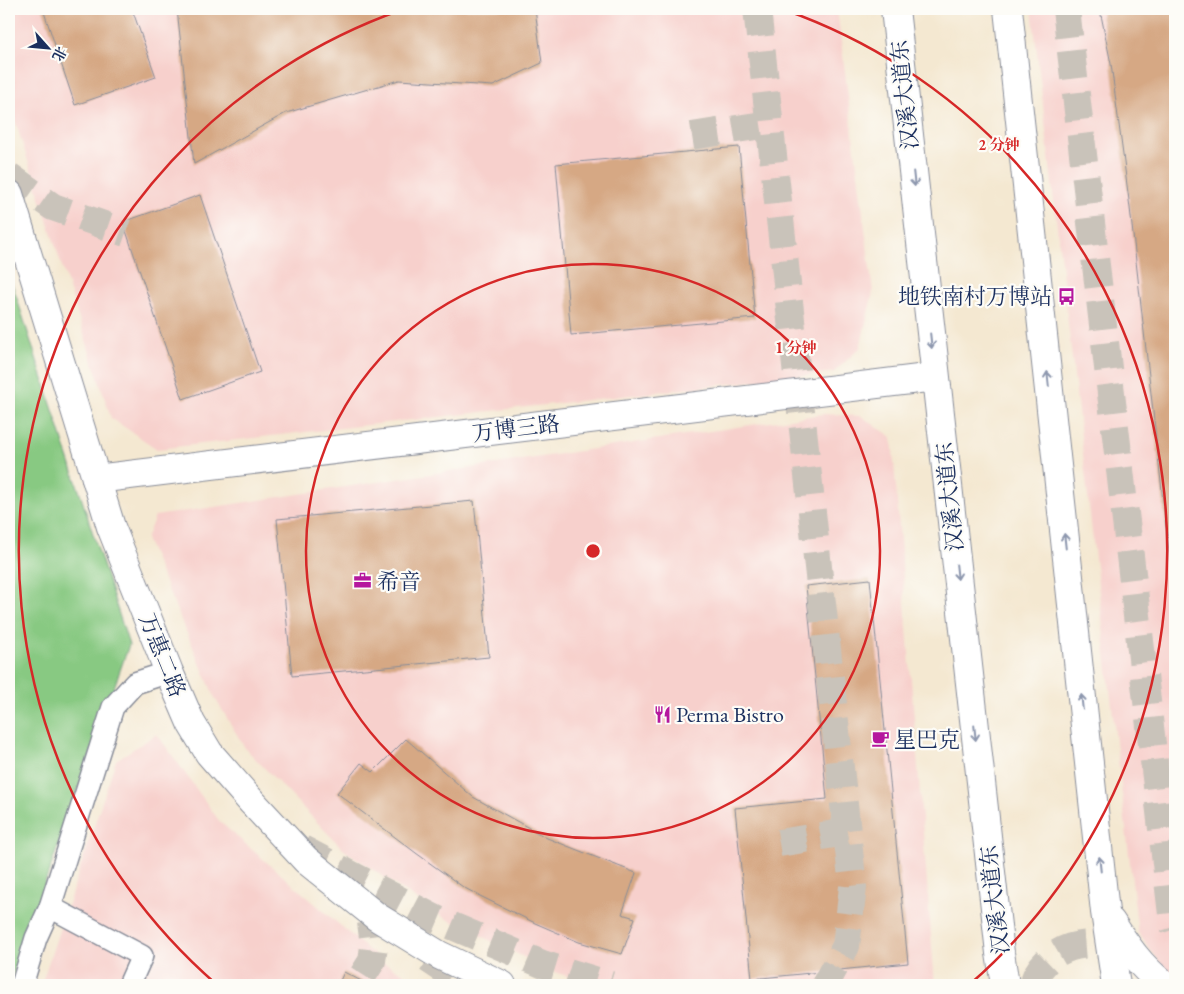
<svg xmlns="http://www.w3.org/2000/svg" width="1184" height="994" viewBox="0 0 1184 994" font-family="'EB Garamond','Noto Serif SC',serif">
<style>
.built{fill:#f7d0cc}
.green{fill:#88c982;stroke:#527c70}
.building{fill:#d6a884}
.lines{fill:none;stroke-linecap:round;stroke-linejoin:round}
.secondary-tunnel{stroke:#c9c3ba;stroke-width:28;stroke-dasharray:28 14;stroke-linecap:butt}
.street-casing{stroke:#888c98;stroke-width:24}
.secondary-casing{stroke:#888c98;stroke-width:30}
.street{stroke:#fff;stroke-width:21}
.secondary{stroke:#fff;stroke-width:28}
.oneway{stroke:#8d97ae}
.ring{fill:none;stroke:#d62828;stroke-width:2.5}
.labels{text-anchor:middle;stroke-width:4.5;stroke-linejoin:round;paint-order:stroke}
.street-label{font-size:22px;fill:#1b2f5e;stroke:#fdfcf7}
.poi-label{font-size:22px;fill:#1b2f5e;stroke:#fdfcf7;text-anchor:start}
.centre{fill:#d62828;stroke:#fdfcf7;stroke-width:2.5}
.ring-label{font-size:15px;text-anchor:middle;font-weight:bold;fill:#d62828;stroke:#fdfcf7;stroke-width:4.5;stroke-linejoin:round;paint-order:stroke}
</style>
<rect width="100%" height="100%" fill="#fdfcf7"/>
<filter id="ink" filterUnits="userSpaceOnUse"><feTurbulence type="fractalNoise" baseFrequency=".02" numOctaves="2"/><feDisplacementMap in="SourceGraphic" scale="10" xChannelSelector="R" yChannelSelector="G"/><feConvolveMatrix kernelMatrix="1 2 1 2 8 2 1 2 1" color-interpolation-filters="sRGB"/></filter>
<filter id="wash" filterUnits="userSpaceOnUse"><feTurbulence type="fractalNoise" baseFrequency=".0096" numOctaves="4" result="noise"/><feDisplacementMap in="SourceGraphic" scale="20" xChannelSelector="R" yChannelSelector="G"/><feGaussianBlur stdDeviation="1.12" result="paint"/><feColorMatrix in="noise" values="0 0 0 0 0 0 0 0 0 0 0 0 0 0 0 0 0 1.4 0 .05"/><feComposite in="paint" operator="in"/></filter>
<g filter="url(#wash)">
<rect width="100%" height="100%" fill="#f4e8d1"/>
<!-- built -->
<g class="built">
<path d="M 9,9 L 837,9 L 873,292 L 860,348 L 834,372 L 157,449 L 111,418 L 9,102 Z"/>
<path d="M 1032,9 L 1175,9 L 1175,978 L 1158,960 L 1138,933 Z"/>
<path d="M 823,414 L 861,416 L 892,437 L 935,985 L 596,985 L 554,972 L 441,916 L 344,850 L 245,748 L 215,698 L 146,539 L 155,516 Z"/>
<path d="M 157,734 L 220,822 L 384,963 L 426,985 L 41,985 L 116,760 Z"/>
</g>
<!-- green -->
<path class="green" d="M 9,274 L 129,645 L 9,985 Z"/>
<g id="blocks">
<!-- building -->
<g class="building">
<path d="M 43,9 L 132,9 L 156,77 L 75,105 Z"/>
<path d="M 177,9 L 535,9 L 542,63 L 493,86 L 399,80 L 286,113 L 194,164 Z"/>
<path d="M 1103,9 L 1175,9 L 1175,590 L 1174,591 L 1167,535 L 1130,208 L 1111,64 L 1101,15 Z"/>
<path d="M 739,147 L 755,318 L 571,335 L 556,164 Z"/>
<path d="M 200,195 L 260,372 L 183,399 L 123,222 Z"/>
<path d="M 474,501 L 489,657 L 292,676 L 277,519 Z"/>
<path d="M 870,579 L 908,963 L 752,979 L 735,808 L 827,799 L 806,586 Z"/>
<path d="M 406,739 L 473,797 L 547,838 L 636,873 L 622,914 L 635,918 L 622,954 L 579,942 L 535,923 L 478,895 L 463,887 L 416,853 L 337,793 L 361,763 L 373,772 Z"/>
<path d="M 344,972 L 367,984 L 366,985 L 338,985 Z"/>
</g>
</g>
</g>
<g filter="url(#ink)">
<use href="#blocks" fill-opacity="0" stroke="#888c98" stroke-width="1"/>
<g class="lines">
<!-- secondary-tunnel -->
<g class="secondary-tunnel">
<path d="M 757,9 L 853,887 L 846,946 L 825,985"/>
<path d="M 1066,9 L 1173,923 L 1175,929"/>
<path d="M 692,136 L 769,124"/>
<path d="M 9,176 L 53,207 L 126,233"/>
<path d="M 779,843 L 847,832"/>
<path d="M 302,849 L 436,919 L 542,964 L 610,985"/>
<path d="M 428,959 L 467,985"/>
<path d="M 363,975 L 372,961 L 374,946 L 371,922"/>
<path d="M 1033,985 C 1034,982 1035,977 1037,974 C 1052,947 1089,936 1117,951 C 1121,953 1125,958 1129,961"/>
</g>
<defs>
<g id="street">
<path d="M 50,907 L 142,956 L 129,985"/>
<path d="M 22,985 L 36,938 L 50,907 L 113,707 L 135,683 L 169,672"/>
</g>
<g id="secondary">
<path d="M 895,9 L 1000,953 L 1005,985"/>
<path d="M 1008,9 L 1105,912 L 1116,985"/>
<path d="M 9,194 L 111,527 L 169,672 L 191,723 L 209,753 L 252,802 L 306,860 L 377,917 L 439,955 L 502,985"/>
<path d="M 96,479 L 935,377"/>
<path d="M 1111,922 C 1128,948 1140,966 1164,985"/>
</g>
</defs>
<!-- street casing -->
<use href="#street" class="street-casing"/>
<!-- secondary casing -->
<use href="#secondary" class="secondary-casing"/>
<!-- street -->
<use href="#street" class="street"/>
<!-- secondary -->
<use href="#secondary" class="secondary"/>
</g>
<!-- one-way arrows -->
<defs><path id="oneway-shaft" d="M-6 0H5M1.5-3L5.5 0L1.5 3" fill="none" stroke-width="1.6" stroke-linecap="round" stroke-linejoin="round" transform="scale(1.25)"/></defs>
<g class="oneway">
<use href="#oneway-shaft" transform="translate(914 179) rotate(84)"/>
<use href="#oneway-shaft" transform="translate(931 341) rotate(84)"/>
<use href="#oneway-shaft" transform="translate(1048 379) rotate(-96)"/>
<use href="#oneway-shaft" transform="translate(1065 541) rotate(-96)"/>
<use href="#oneway-shaft" transform="translate(957 572) rotate(84)"/>
<use href="#oneway-shaft" transform="translate(1082 702) rotate(-96)"/>
<use href="#oneway-shaft" transform="translate(975 733) rotate(84)"/>
<use href="#oneway-shaft" transform="translate(1100 864) rotate(-96)"/>
</g>
</g>
<!-- distance rings -->
<g class="ring">
<circle cx="593" cy="551" r="287"/>
<path d="M216 984A574 574 0 0 1 401 10M785 10A574 574 0 0 1 970 984"/>
</g>
<!-- icons -->
<defs>
<symbol id="bus-bare" viewBox="-9 -9 18 18"><path d="M-5-6H5V4H4V6H2V4H-2V6H-4V4H-5ZM-3.5-4V0h7V-4ZM-3.5 1.2v1.5H-2V1.2ZM2 1.2v1.5H3.5V1.2Z" fill="#b5179e" stroke="#fdfcf7" stroke-width="2.5" paint-order="stroke"/></symbol>
<symbol id="office-bare" viewBox="-9 -9 18 18"><path d="M-6-3h4V-5.5h4V-3h4V5H-6ZM-1-4.5V-3h2v-1.5ZM-6 0V1H6V0Z" fill="#b5179e" stroke="#fdfcf7" stroke-width="2.5" paint-order="stroke"/></symbol>
<symbol id="restaurant-bare" viewBox="-9 -9 18 18"><path d="M-5-6h1v4h1v-4h1v4h1v-4h1v5L-1.5 .5V6h-2V.5L-5-1ZM5-6V6H3V1.5H1.5Q1.5-4 5-6Z" fill="#b5179e" stroke="#fdfcf7" stroke-width="2.5" paint-order="stroke"/></symbol>
<symbol id="cafe-bare" viewBox="-9 -9 18 18"><path d="M-5.5-4.5H6V0H3Q3 3.5 0 3.5H-2.5Q-5.5 3.5-5.5 0ZM3-3.2v2h1.7v-2ZM-6 4.5H4V6H-6Z" fill="#b5179e" stroke="#fdfcf7" stroke-width="2.5" paint-order="stroke"/></symbol>
</defs>
<g fill-rule="evenodd">
<use href="#bus-bare" x="1054" y="284" width="25" height="25"/>
<use href="#office-bare" x="350" y="568" width="25" height="25"/>
<use href="#restaurant-bare" x="650" y="702" width="25" height="25"/>
<use href="#cafe-bare" x="868" y="726" width="25" height="25"/>
</g>
<g class="labels">
<!-- street labels -->
<g class="street-label">
<text transform="translate(904 95) rotate(-96)" y="8">汉溪大道东</text>
<text transform="translate(516 428) rotate(-7)" y="8">万博三路</text>
<text transform="translate(949 497) rotate(-96)" y="8">汉溪大道东</text>
<text transform="translate(163 655) rotate(68)" y="8">万惠二路</text>
<text transform="translate(994 900) rotate(-97)" y="8">汉溪大道东</text>
</g>
<!-- poi labels -->
<g class="poi-label">
<text x="1052" y="304" text-anchor="end">地铁南村万博站</text>
<text x="377" y="589">希音</text>
<text x="676" y="722">Perma Bistro</text>
<text x="894" y="747">星巴克</text>
</g>
</g>
<circle cx="593" cy="551" r="8" class="centre"/>
<g class="ring-label">
<text x="999" y="150">2 分钟</text>
<text x="796" y="353">1 分钟</text>
</g>
<!-- margin -->
<rect width="1184" height="994" fill="none" stroke="#fdfcf7" stroke-width="30"/>
<!-- north arrow -->
<g transform="translate(48 48) rotate(117)" stroke="#fdfcf7" stroke-width="4" paint-order="stroke">
<path d="M0-4L9 19L0 12L-9 19Z" fill="#1b2f5e"/>
<text y="-8" font-size="14" font-weight="bold" text-anchor="middle" fill="#1b2f5e">北</text>
</g>
</svg>
